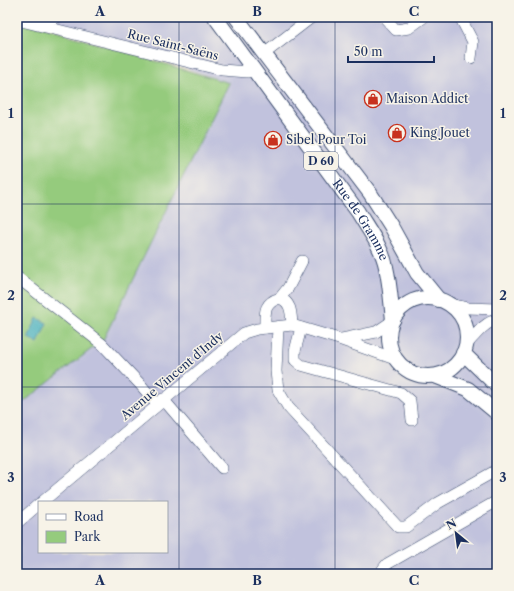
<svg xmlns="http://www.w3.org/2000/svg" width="514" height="591" viewBox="0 0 514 591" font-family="'Libre Caslon Text',serif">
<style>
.industrial{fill:#c1c2dd;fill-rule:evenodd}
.green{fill:#95cb7d;stroke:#587d6e}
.water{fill:#3faebc;stroke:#2d6e8d}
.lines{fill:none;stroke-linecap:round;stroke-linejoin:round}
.minor-casing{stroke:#3b4b6f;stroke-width:12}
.major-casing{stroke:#3b4b6f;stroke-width:16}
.minor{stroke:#fff;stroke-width:11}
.major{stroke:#fff;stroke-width:14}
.grid{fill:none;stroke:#1b2f5e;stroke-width:1;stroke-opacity:0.55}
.labels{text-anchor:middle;stroke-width:3;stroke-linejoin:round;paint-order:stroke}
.shield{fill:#f7f3e8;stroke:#5d6a87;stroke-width:1}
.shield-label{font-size:11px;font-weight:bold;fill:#1b2f5e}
.street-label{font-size:12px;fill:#1b2f5e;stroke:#f7f3e8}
.poi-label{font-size:12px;fill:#1b2f5e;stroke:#f7f3e8;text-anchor:start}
.neatline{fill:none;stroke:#1b2f5e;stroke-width:1.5}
.grid-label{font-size:13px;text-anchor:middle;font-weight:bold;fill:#1b2f5e}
</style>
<rect width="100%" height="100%" fill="#f7f3e8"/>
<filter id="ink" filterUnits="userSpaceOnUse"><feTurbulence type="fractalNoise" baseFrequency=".025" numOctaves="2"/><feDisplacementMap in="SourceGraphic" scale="8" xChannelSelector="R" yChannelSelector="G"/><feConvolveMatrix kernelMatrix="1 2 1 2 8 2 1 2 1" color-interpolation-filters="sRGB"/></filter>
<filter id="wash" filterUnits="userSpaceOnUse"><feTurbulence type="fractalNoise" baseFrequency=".012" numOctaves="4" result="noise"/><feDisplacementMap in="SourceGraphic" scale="16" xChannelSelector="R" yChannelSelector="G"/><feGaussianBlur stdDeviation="0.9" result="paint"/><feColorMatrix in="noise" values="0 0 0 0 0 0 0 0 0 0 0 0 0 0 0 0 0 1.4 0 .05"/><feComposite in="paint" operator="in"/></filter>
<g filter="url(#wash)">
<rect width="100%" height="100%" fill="#f0e8d0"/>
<!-- industrial -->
<path class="industrial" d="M 38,17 L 497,17 L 497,574 L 17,574 L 17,407 L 103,339 L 229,83 ZM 39,502 L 167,502 L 167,552 L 39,552 Z"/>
<!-- green -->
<path class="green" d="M 17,21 L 32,24 L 229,83 L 103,340 L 17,407 Z"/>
<!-- water -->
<path class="water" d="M 37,318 L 47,323 L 38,343 L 28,338 Z"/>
</g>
<g filter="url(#ink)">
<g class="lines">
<defs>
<g id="minor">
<path d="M 384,17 L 396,30 L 409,28 L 424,17"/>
<path d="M 460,17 L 473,42 L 471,58"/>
<path d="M 17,20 L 222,70 L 248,72 L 254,68"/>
<path d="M 35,23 L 46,21 L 57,17"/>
<path d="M 264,54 L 312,17"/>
<path d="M 17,277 L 102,344 L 140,384 L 157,404"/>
<path d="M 280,298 L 288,288 L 302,261"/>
<path d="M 448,304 L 468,308 L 497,309"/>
<path d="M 278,327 L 276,371 L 278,390 L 288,407 L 398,527 L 406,527 L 438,503 L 497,470"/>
<path d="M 265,328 C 265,313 263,303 280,298 C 292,303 291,314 292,325"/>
<path d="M 301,328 L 295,351 L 295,360 L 301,365 L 401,393 L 410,401 L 412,420"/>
<path d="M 342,339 L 376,332 L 391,322"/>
<path d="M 466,345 C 475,336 484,322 497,320"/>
<path d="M 163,399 L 222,468"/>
<path d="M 42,502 L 244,333 L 257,329 L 292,325 L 339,339 L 395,359"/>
<path d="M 17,523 L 39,504"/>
<path d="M 383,574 L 383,569 L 387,564 L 497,501"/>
</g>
<g id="major">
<path id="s1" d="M 215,17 L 358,212 C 368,229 382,247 386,267 C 390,284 391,302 393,320"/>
<path d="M 236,17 L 370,193 L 391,226 L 417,273 L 439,300"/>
<circle cx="428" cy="337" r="39"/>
<path d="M 463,353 L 497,386"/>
<path d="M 435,376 L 468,389 L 497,413"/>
</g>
</defs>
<!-- minor casing -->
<use href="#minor" class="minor-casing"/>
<!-- major casing -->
<use href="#major" class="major-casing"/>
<!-- minor -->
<use href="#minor" class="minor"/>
<!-- major -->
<use href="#major" class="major"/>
</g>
</g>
<!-- grid -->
<path class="grid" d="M 179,17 L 179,574M 335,17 L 335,574M 17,204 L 497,204M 17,387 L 497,387"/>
<!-- icons -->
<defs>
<symbol id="shop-ring" viewBox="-11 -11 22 22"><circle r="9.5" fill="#f7f3e8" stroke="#c8321e" stroke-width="1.5"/><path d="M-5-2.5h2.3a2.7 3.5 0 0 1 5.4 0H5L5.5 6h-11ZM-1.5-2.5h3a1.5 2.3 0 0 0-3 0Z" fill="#c8321e"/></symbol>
</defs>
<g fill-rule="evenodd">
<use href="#shop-ring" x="363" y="89" width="20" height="20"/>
<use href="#shop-ring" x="387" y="123" width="20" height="20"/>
<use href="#shop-ring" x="263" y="130" width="20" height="20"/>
</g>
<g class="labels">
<!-- shield labels -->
<rect class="shield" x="304" y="152" width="34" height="18" rx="3"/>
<g class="shield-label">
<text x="321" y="165">D 60</text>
</g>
<!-- street labels -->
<g class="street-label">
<text transform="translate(173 45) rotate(14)" y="4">Rue Saint-Saëns</text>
<text dy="4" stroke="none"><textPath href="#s1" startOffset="250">Rue de Gramme</textPath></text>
<text transform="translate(172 376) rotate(-40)" y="4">Avenue Vincent d'Indy</text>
</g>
<!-- poi labels -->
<g class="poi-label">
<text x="386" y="103">Maison Addict</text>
<text x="410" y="137">King Jouet</text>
<text x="286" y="144">Sibel Pour Toi</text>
</g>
</g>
<!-- margin -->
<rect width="514" height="591" fill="none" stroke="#f7f3e8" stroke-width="44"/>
<!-- legend -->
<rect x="38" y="501" width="130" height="52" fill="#f7f3e8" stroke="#9fa5b1"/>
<rect x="46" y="514" width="20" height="6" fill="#ffffff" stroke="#9fa5b1"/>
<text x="74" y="521" font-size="12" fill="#1b2f5e">Road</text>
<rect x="46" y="531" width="20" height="12" fill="#95cb7d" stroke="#9fa5b1"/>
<text x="74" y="541" font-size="12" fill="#1b2f5e">Park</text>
<!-- north arrow -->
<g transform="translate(456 533) rotate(331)" stroke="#f7f3e8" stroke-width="3" paint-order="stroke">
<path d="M0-3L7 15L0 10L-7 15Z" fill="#1b2f5e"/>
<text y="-6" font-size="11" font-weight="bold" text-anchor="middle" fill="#1b2f5e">N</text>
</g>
<!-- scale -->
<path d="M348 56v6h86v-6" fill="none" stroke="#1b2f5e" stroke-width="2"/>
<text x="354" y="56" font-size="12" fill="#1b2f5e" stroke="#f7f3e8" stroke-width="3" paint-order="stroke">50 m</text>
<rect x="22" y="22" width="470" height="547" class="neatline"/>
<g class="grid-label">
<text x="100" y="16">A</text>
<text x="257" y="16">B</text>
<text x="414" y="16">C</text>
<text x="11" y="118">1</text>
<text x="503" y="118">1</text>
<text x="11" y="300">2</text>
<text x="503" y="300">2</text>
<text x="11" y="482">3</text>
<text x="503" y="482">3</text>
<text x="100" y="585">A</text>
<text x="257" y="585">B</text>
<text x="414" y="585">C</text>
</g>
</svg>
